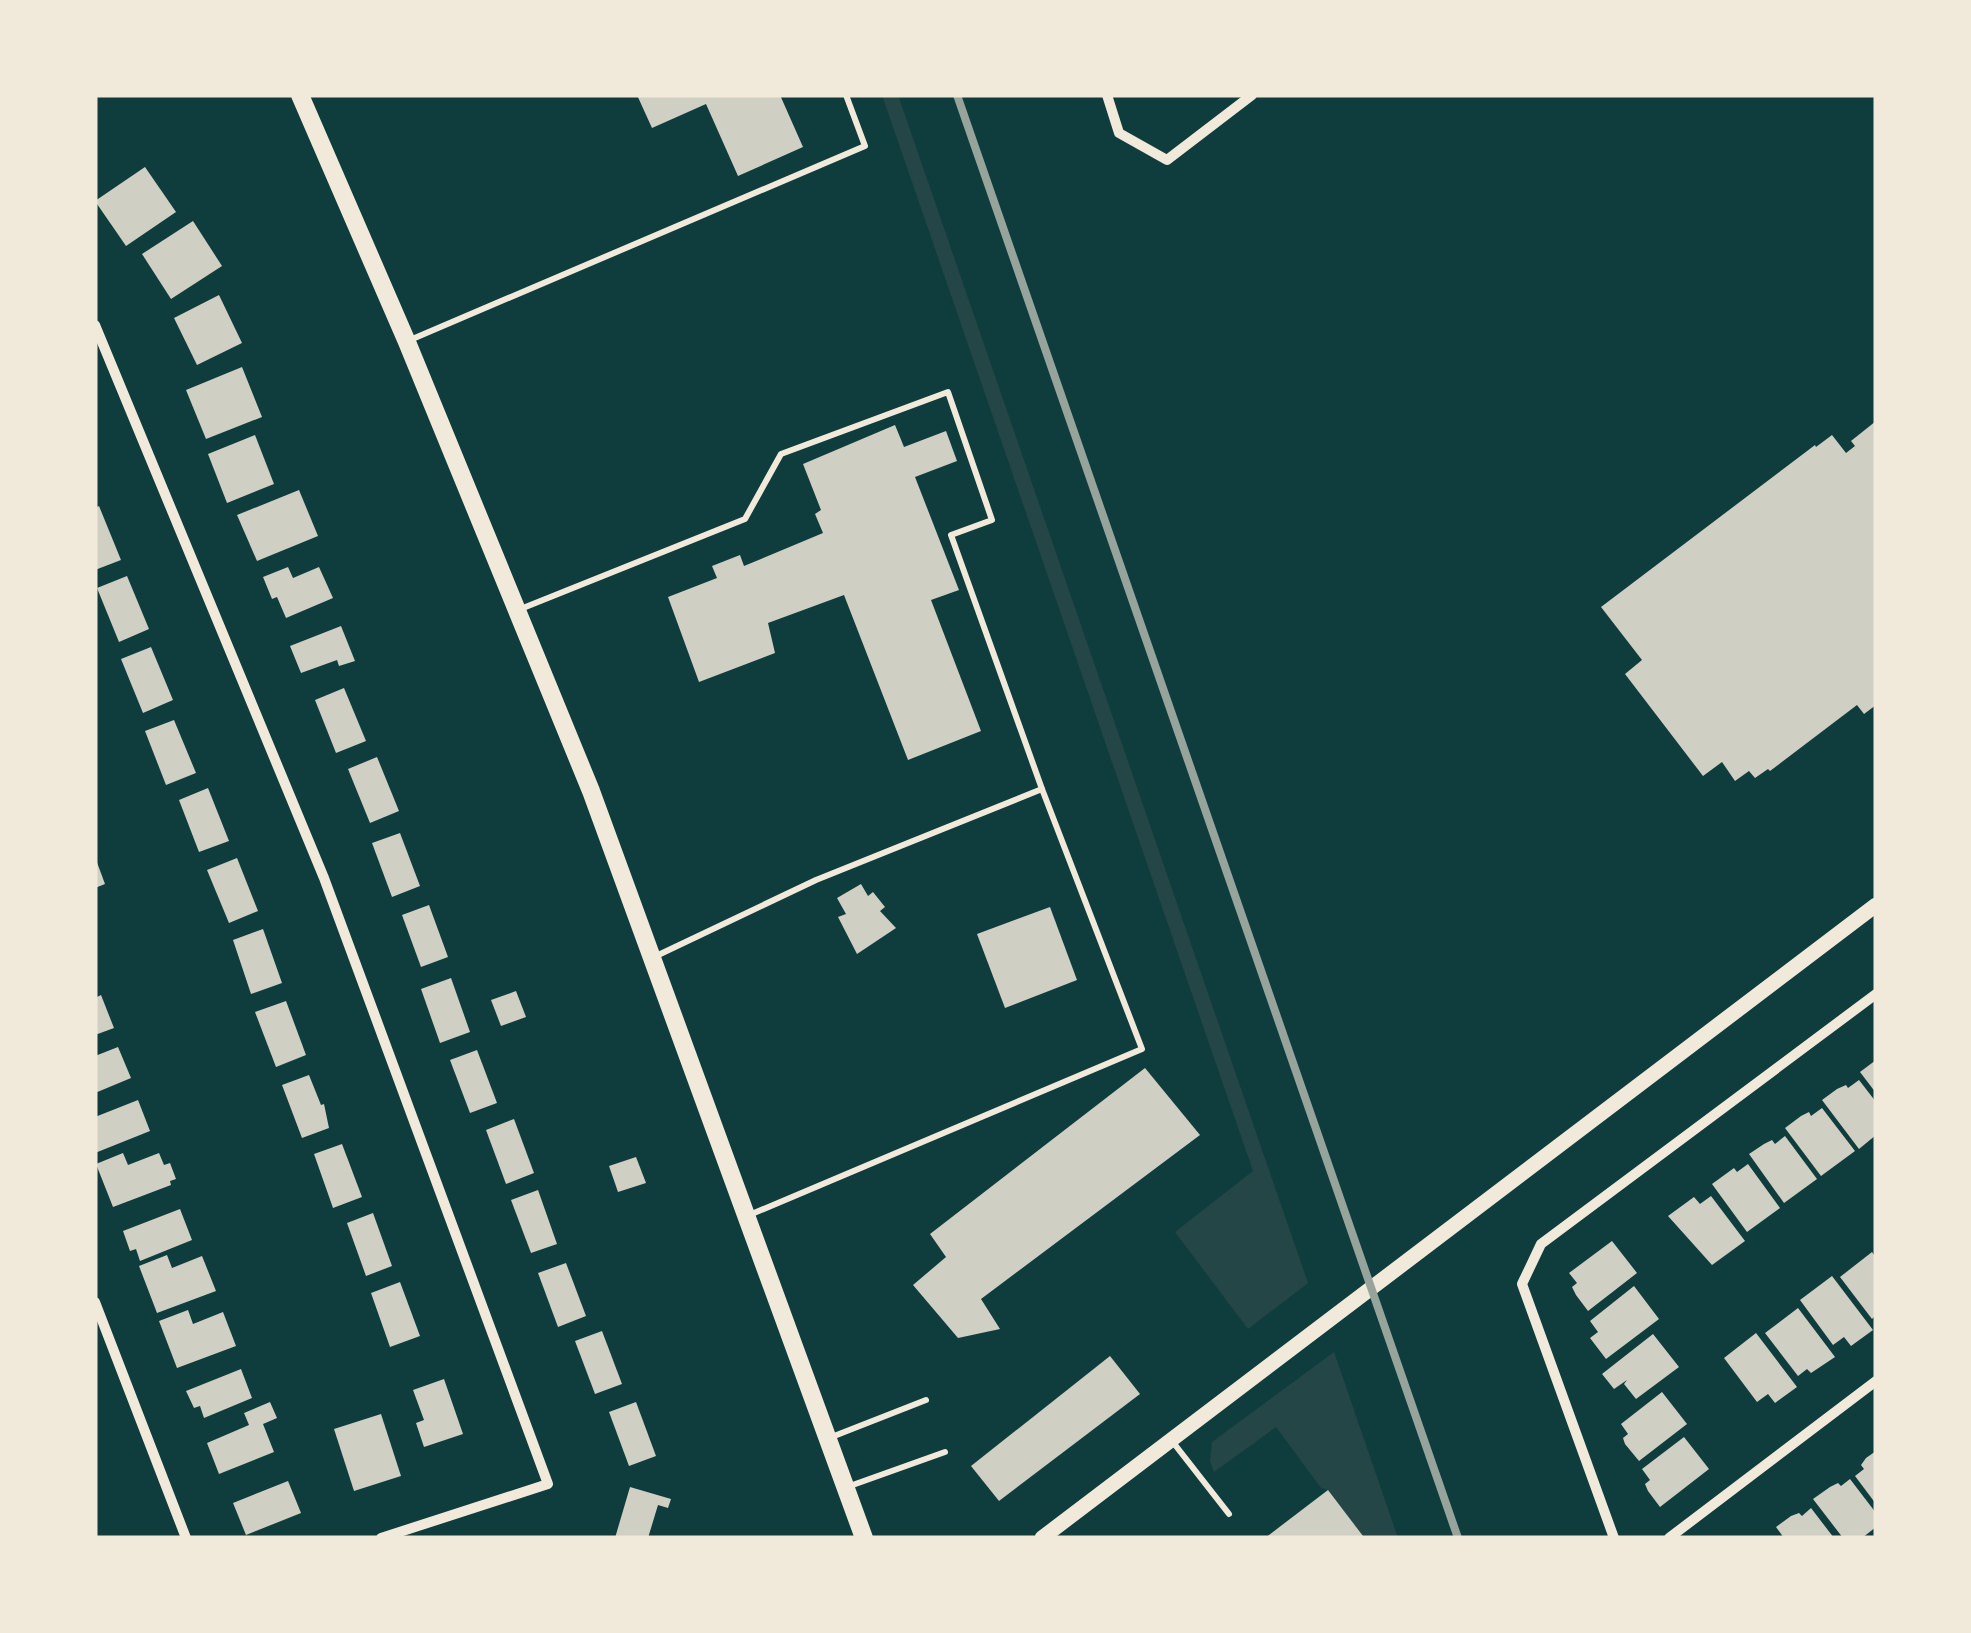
<svg xmlns="http://www.w3.org/2000/svg" width="1971" height="1633" viewBox="0 0 1971 1633" font-family="Commissioner,sans-serif">
<style>
.green{fill:#244646}
.building{fill:#cfcfc3}
.lines{fill:none;stroke-linecap:round;stroke-linejoin:round}
.service{stroke:#f1e9da;stroke-width:6}
.minor{stroke:#f1e9da;stroke-width:10}
.tertiary{stroke:#f1e9da;stroke-width:15}
.secondary{stroke:#f1e9da;stroke-width:18}
.rail{stroke:#97a49c;stroke-width:8}
</style>
<rect width="100%" height="100%" fill="#0f3d3e"/>
<!-- green -->
<g class="green">
<path d="M 882,95 L 898,95 L 1308,1283 L 1248,1329 L 1175,1232 L 1253,1171 Z"/>
<path d="M 1334,1352 L 1398,1538 L 1360,1538 L 1362,1535 L 1328,1490 L 1321,1488 L 1276,1427 L 1214,1472 L 1210,1461 L 1212,1442 Z"/>
</g>
<!-- building -->
<g class="building">
<path d="M 637,95 L 780,95 L 803,147 L 738,176 L 706,104 L 652,128 Z"/>
<path d="M 145,167 L 176,212 L 126,246 L 95,201 Z"/>
<path d="M 193,221 L 222,266 L 171,299 L 142,254 Z"/>
<path d="M 219,295 L 242,343 L 197,365 L 174,318 Z"/>
<path d="M 242,367 L 262,417 L 206,439 L 186,390 Z"/>
<path d="M 1876,421 L 1876,705 L 1864,714 L 1857,705 L 1770,771 L 1768,769 L 1755,778 L 1749,771 L 1735,781 L 1722,762 L 1703,776 L 1625,674 L 1642,660 L 1601,607 L 1815,445 L 1816,447 L 1832,435 L 1846,453 L 1855,446 L 1851,441 Z"/>
<path d="M 895,425 L 904,447 L 946,431 L 957,461 L 915,477 L 959,590 L 931,600 L 981,731 L 908,760 L 844,595 L 768,623 L 775,653 L 699,682 L 668,597 L 717,578 L 712,566 L 740,555 L 744,566 L 823,533 L 815,514 L 821,510 L 803,464 Z"/>
<path d="M 255,435 L 274,484 L 227,503 L 208,454 Z"/>
<path d="M 299,490 L 318,536 L 257,561 L 237,515 Z"/>
<path d="M 99,506 L 121,560 L 95,570 L 95,508 Z"/>
<path d="M 288,567 L 293,578 L 319,567 L 333,598 L 286,618 L 277,597 L 272,599 L 263,577 Z"/>
<path d="M 127,576 L 149,629 L 119,642 L 97,588 Z"/>
<path d="M 341,626 L 355,661 L 339,666 L 337,660 L 301,673 L 290,646 Z"/>
<path d="M 151,647 L 173,700 L 143,713 L 121,659 Z"/>
<path d="M 344,688 L 366,741 L 336,753 L 315,700 Z"/>
<path d="M 174,720 L 196,773 L 166,785 L 145,731 Z"/>
<path d="M 377,757 L 399,811 L 370,823 L 348,769 Z"/>
<path d="M 208,788 L 229,841 L 199,852 L 179,800 Z"/>
<path d="M 400,833 L 420,886 L 392,897 L 372,843 Z"/>
<path d="M 95,857 L 105,884 L 95,888 Z"/>
<path d="M 237,858 L 258,911 L 229,923 L 207,870 Z"/>
<path d="M 861,884 L 868,896 L 873,892 L 885,907 L 880,911 L 896,928 L 857,954 L 838,917 L 846,914 L 837,898 Z"/>
<path d="M 429,905 L 448,957 L 421,967 L 402,915 Z"/>
<path d="M 1050,907 L 1077,980 L 1005,1008 L 977,934 Z"/>
<path d="M 263,929 L 282,983 L 251,994 L 233,940 Z"/>
<path d="M 451,978 L 470,1032 L 440,1043 L 421,989 Z"/>
<path d="M 516,991 L 526,1017 L 501,1026 L 491,1000 Z"/>
<path d="M 101,995 L 114,1028 L 95,1035 L 95,998 Z"/>
<path d="M 286,1001 L 306,1055 L 276,1067 L 255,1012 Z"/>
<path d="M 118,1047 L 131,1078 L 95,1093 L 95,1056 Z"/>
<path d="M 477,1050 L 497,1103 L 470,1113 L 450,1060 Z"/>
<path d="M 1876,1060 L 1876,1093 L 1860,1072 Z"/>
<path d="M 1145,1068 L 1200,1135 L 981,1299 L 1000,1329 L 958,1338 L 913,1285 L 946,1257 L 930,1234 Z"/>
<path d="M 309,1075 L 321,1105 L 324,1104 L 329,1128 L 302,1138 L 282,1085 Z"/>
<path d="M 1859,1080 L 1876,1102 L 1876,1135 L 1859,1149 L 1822,1100 L 1837,1089 L 1846,1085 L 1848,1088 Z"/>
<path d="M 138,1100 L 150,1131 L 95,1153 L 95,1117 Z"/>
<path d="M 1822,1108 L 1855,1151 L 1821,1176 L 1785,1128 L 1801,1116 L 1809,1112 L 1811,1116 Z"/>
<path d="M 514,1119 L 534,1173 L 506,1184 L 486,1130 Z"/>
<path d="M 1785,1136 L 1817,1179 L 1784,1203 L 1749,1154 L 1764,1144 L 1772,1140 L 1775,1144 Z"/>
<path d="M 342,1144 L 362,1197 L 333,1208 L 314,1154 Z"/>
<path d="M 123,1153 L 128,1165 L 159,1153 L 164,1165 L 170,1163 L 176,1179 L 170,1181 L 171,1185 L 113,1207 L 96,1164 Z"/>
<path d="M 636,1157 L 646,1183 L 618,1192 L 609,1166 Z"/>
<path d="M 1748,1164 L 1780,1208 L 1747,1232 L 1712,1184 L 1734,1168 L 1737,1172 Z"/>
<path d="M 538,1190 L 557,1244 L 531,1253 L 511,1200 Z"/>
<path d="M 1711,1196 L 1745,1241 L 1712,1265 L 1668,1216 L 1694,1197 L 1700,1204 Z"/>
<path d="M 180,1209 L 192,1240 L 140,1261 L 136,1249 L 130,1251 L 123,1231 Z"/>
<path d="M 373,1213 L 392,1266 L 366,1276 L 347,1223 Z"/>
<path d="M 1612,1241 L 1637,1273 L 1588,1311 L 1576,1295 L 1572,1287 L 1577,1283 L 1569,1273 Z"/>
<path d="M 1872,1252 L 1876,1258 L 1876,1315 L 1872,1319 L 1840,1277 Z"/>
<path d="M 167,1255 L 172,1268 L 202,1256 L 216,1291 L 157,1313 L 139,1266 Z"/>
<path d="M 566,1263 L 586,1316 L 558,1327 L 538,1273 Z"/>
<path d="M 1832,1276 L 1873,1330 L 1851,1346 L 1844,1337 L 1833,1345 L 1800,1300 Z"/>
<path d="M 400,1282 L 420,1336 L 390,1347 L 371,1293 Z"/>
<path d="M 1634,1286 L 1659,1319 L 1606,1359 L 1590,1338 L 1598,1332 L 1590,1321 Z"/>
<path d="M 1798,1308 L 1835,1357 L 1811,1373 L 1807,1369 L 1798,1376 L 1765,1333 Z"/>
<path d="M 188,1310 L 193,1324 L 223,1312 L 236,1346 L 177,1368 L 159,1321 Z"/>
<path d="M 602,1331 L 622,1384 L 595,1394 L 575,1341 Z"/>
<path d="M 1756,1333 L 1797,1387 L 1775,1403 L 1768,1394 L 1757,1402 L 1724,1358 Z"/>
<path d="M 1653,1334 L 1679,1367 L 1636,1399 L 1624,1384 L 1627,1380 L 1614,1389 L 1602,1374 Z"/>
<path d="M 1110,1356 L 1140,1394 L 999,1501 L 971,1466 Z"/>
<path d="M 241,1369 L 252,1398 L 204,1418 L 200,1406 L 194,1408 L 186,1391 Z"/>
<path d="M 444,1379 L 463,1434 L 424,1447 L 416,1423 L 424,1420 L 413,1390 Z"/>
<path d="M 1662,1392 L 1687,1424 L 1639,1461 L 1625,1444 L 1623,1438 L 1628,1434 L 1621,1424 Z"/>
<path d="M 270,1402 L 277,1418 L 263,1424 L 274,1452 L 219,1474 L 207,1443 L 249,1425 L 244,1413 Z"/>
<path d="M 636,1402 L 656,1456 L 629,1466 L 609,1412 Z"/>
<path d="M 381,1414 L 401,1476 L 354,1491 L 334,1429 Z"/>
<path d="M 1684,1437 L 1709,1469 L 1660,1507 L 1648,1491 L 1645,1484 L 1650,1480 L 1642,1469 Z"/>
<path d="M 1876,1451 L 1876,1504 L 1855,1476 L 1864,1469 L 1861,1465 L 1866,1458 Z"/>
<path d="M 1850,1479 L 1876,1513 L 1876,1527 L 1862,1538 L 1843,1538 L 1813,1499 L 1830,1487 L 1838,1483 L 1841,1486 Z"/>
<path d="M 288,1481 L 301,1513 L 246,1535 L 233,1503 Z"/>
<path d="M 630,1487 L 671,1499 L 668,1508 L 658,1505 L 648,1538 L 615,1538 Z"/>
<path d="M 1328,1490 L 1363,1536 L 1360,1538 L 1265,1538 Z"/>
<path d="M 1811,1508 L 1834,1538 L 1784,1538 L 1776,1527 L 1791,1516 L 1799,1513 L 1802,1516 Z"/>
</g>
<g class="lines">
<!-- service -->
<g class="service">
<path d="M 410,340 L 865,146 L 846,95"/>
<path d="M 518,610 L 745,519 L 781,454 L 948,392 L 992,520 L 951,535 L 1042,789 L 816,880 L 654,957"/>
<path d="M 747,1216 L 1142,1049 L 1042,789"/>
<path d="M 829,1438 L 926,1400"/>
<path d="M 1172,1441 L 1229,1514"/>
<path d="M 847,1487 L 945,1452"/>
</g>
<!-- minor -->
<g class="minor">
<path d="M 1107,95 L 1119,133 L 1167,160 L 1252,95"/>
<path d="M 95,325 L 324,878 L 548,1484 L 381,1538"/>
<path d="M 95,1302 L 186,1538"/>
<path d="M 1614,1538 L 1522,1284 L 1541,1244 L 1876,994"/>
<path d="M 1669,1538 L 1876,1381"/>
</g>
<!-- tertiary -->
<path class="tertiary" d="M 1042,1538 L 1876,905"/>
<!-- secondary -->
<path class="secondary" d="M 300,95 L 407,342 L 591,791 L 864,1538"/>
<!-- rail -->
<path class="rail" d="M 957,95 L 1458,1538"/>
</g>
<!-- border -->
<rect width="1971" height="1633" fill="none" stroke="#f1e9da" stroke-width="195"/>
</svg>
